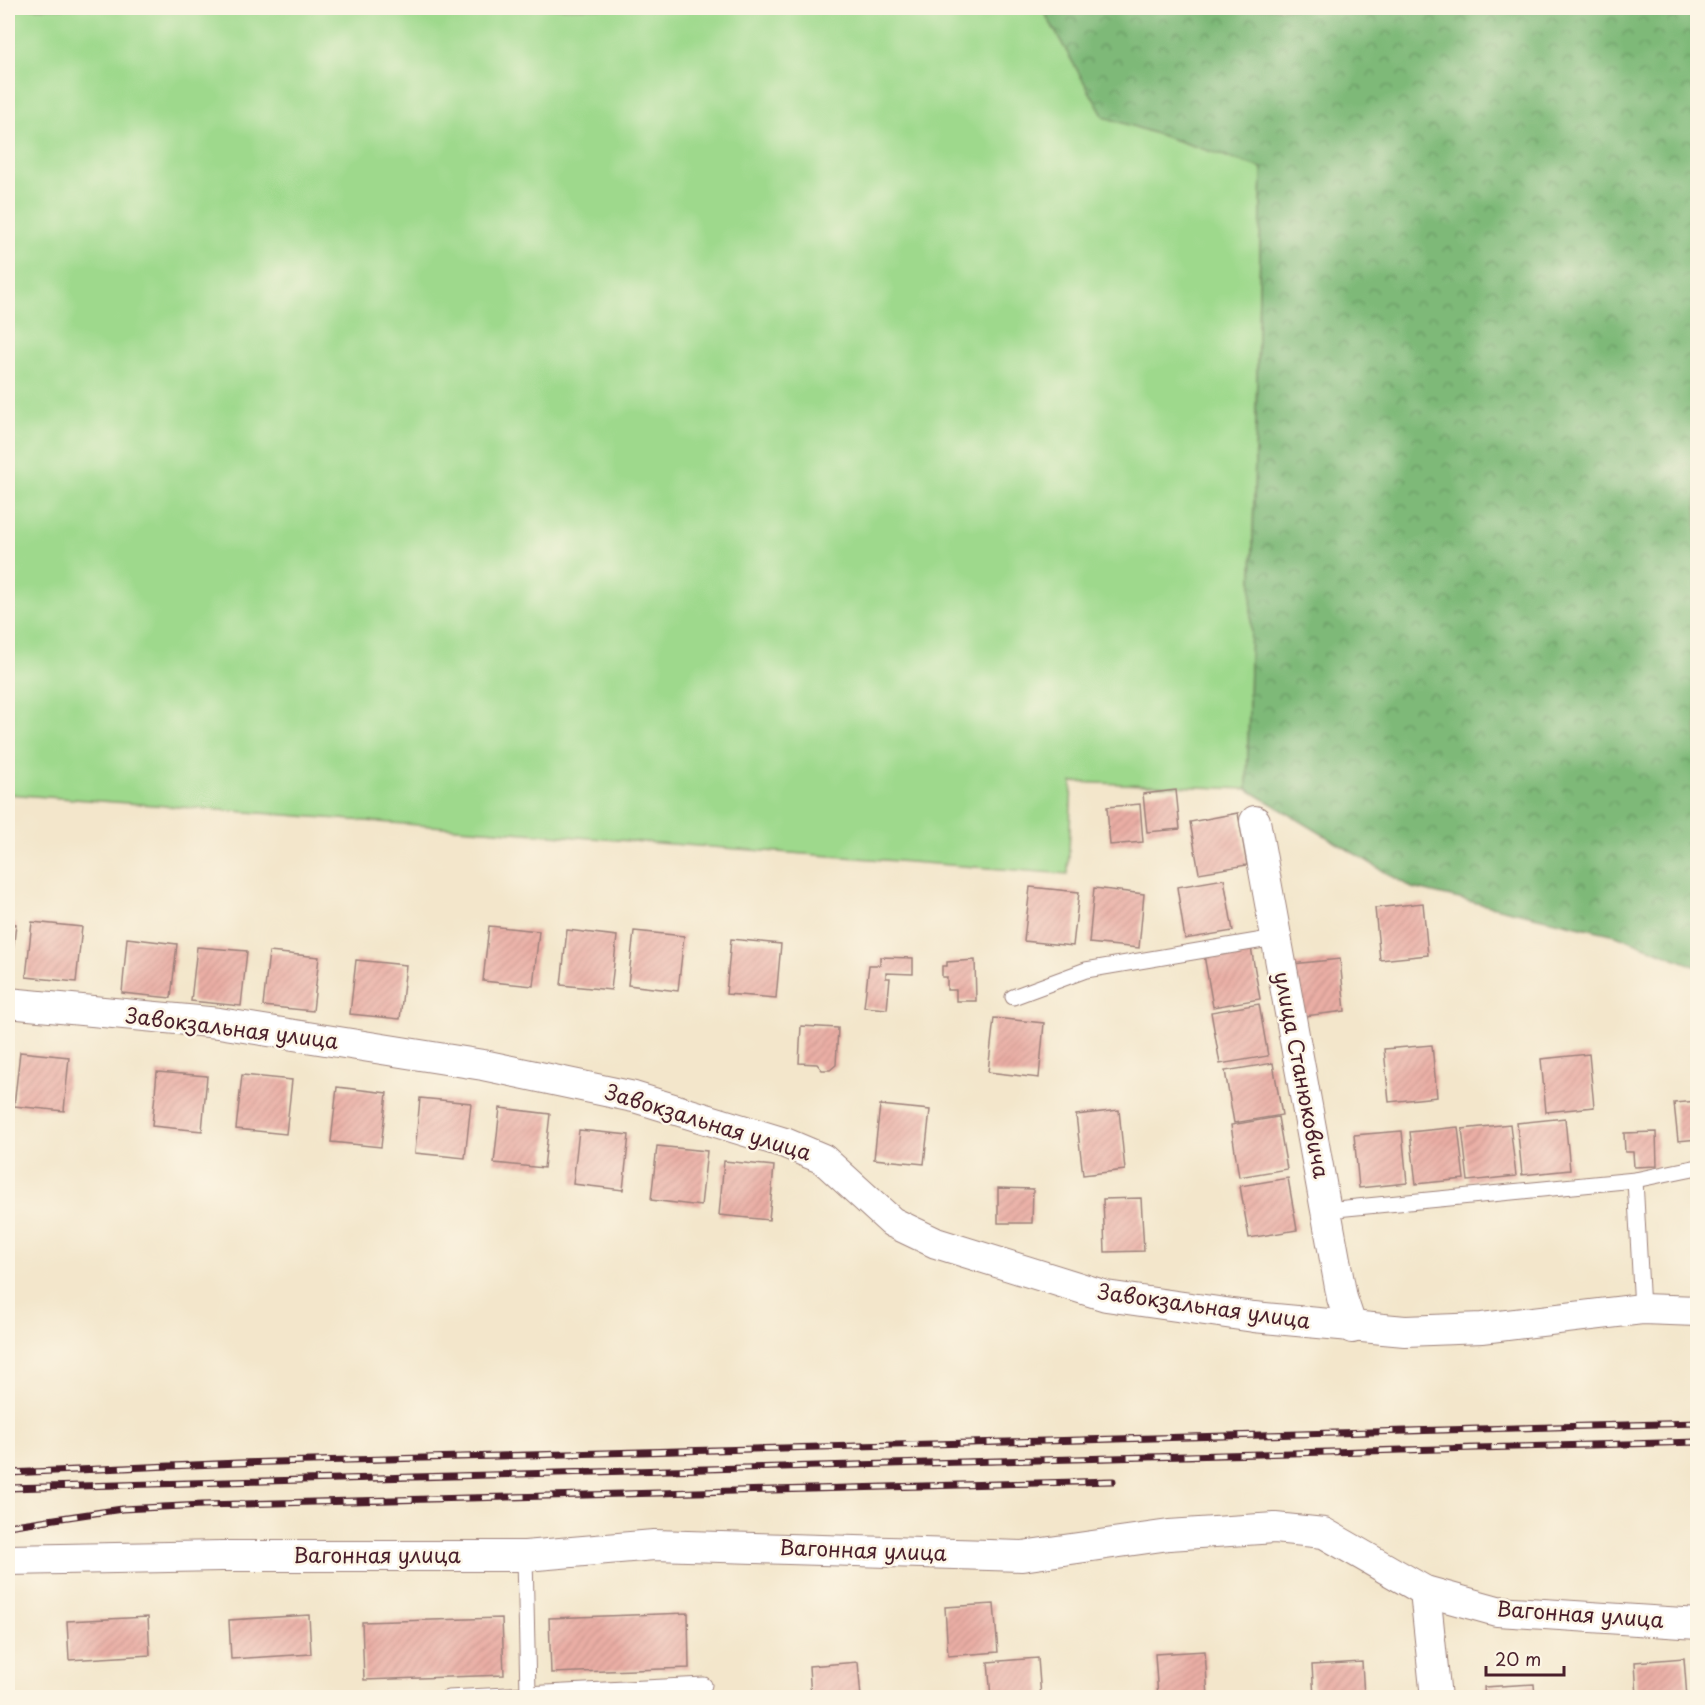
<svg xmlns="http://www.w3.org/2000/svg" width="1705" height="1705" viewBox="0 0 1705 1705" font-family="'Playpen Sans',sans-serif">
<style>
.grass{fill:#9ed98c;stroke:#747c5c;stroke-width:1.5}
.forest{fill:url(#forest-crowns);stroke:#646c52;stroke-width:1.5}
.building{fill:url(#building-hatch)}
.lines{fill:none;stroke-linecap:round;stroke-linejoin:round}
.service-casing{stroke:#9e827b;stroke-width:17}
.minor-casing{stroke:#9e827b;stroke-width:32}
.service{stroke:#fff;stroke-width:15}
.minor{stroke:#fff;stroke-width:30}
.rail-casing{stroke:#4a1f2b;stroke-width:7}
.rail{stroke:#fcf5e5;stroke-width:4.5;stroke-dasharray:14;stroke-linecap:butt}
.labels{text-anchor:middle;stroke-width:5;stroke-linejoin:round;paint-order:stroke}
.street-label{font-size:21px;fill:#4a1f2b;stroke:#fcf5e5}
</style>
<defs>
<pattern id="forest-crowns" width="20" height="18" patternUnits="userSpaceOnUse" patternTransform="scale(1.5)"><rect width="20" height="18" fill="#7eb978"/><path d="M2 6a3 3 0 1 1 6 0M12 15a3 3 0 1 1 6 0" fill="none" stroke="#699663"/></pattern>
<pattern id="building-hatch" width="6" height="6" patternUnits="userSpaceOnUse" patternTransform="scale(1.5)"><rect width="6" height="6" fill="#eaaea5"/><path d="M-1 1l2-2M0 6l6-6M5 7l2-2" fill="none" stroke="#ca958e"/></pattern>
</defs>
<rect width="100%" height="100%" fill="#fcf5e5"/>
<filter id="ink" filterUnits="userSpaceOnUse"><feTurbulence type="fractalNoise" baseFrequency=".0167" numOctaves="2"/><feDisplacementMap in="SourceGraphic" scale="12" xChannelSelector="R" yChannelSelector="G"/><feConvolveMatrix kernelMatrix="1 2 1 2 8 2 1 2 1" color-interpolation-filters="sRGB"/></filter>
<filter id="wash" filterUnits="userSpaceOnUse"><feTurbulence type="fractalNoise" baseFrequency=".008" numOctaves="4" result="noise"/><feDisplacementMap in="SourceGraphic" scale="24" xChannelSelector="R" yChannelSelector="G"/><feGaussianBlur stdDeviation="1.35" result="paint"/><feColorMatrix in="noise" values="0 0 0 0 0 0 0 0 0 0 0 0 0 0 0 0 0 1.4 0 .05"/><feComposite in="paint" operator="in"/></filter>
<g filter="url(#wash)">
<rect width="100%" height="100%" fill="#f3e6cb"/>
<!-- grass -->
<path class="grass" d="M 8,8 L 1042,8 L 1104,117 L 1262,168 L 1247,789 L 1072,782 L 1068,874 L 8,794 Z"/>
<!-- forest -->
<path class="forest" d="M 1042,8 L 1697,8 L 1697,967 L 1616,935 L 1412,888 L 1247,789 L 1262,168 L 1104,117 Z"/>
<g id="blocks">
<!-- building -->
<g class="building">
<path d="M 1176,790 L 1180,829 L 1147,832 L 1143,794 Z"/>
<path d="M 1140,804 L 1143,842 L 1110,845 L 1107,807 Z"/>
<path d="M 1238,813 L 1247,865 L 1199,873 L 1190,822 Z"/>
<path d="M 1224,879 L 1233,931 L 1185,939 L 1177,887 Z"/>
<path d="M 1030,887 L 1079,892 L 1073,946 L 1024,941 Z"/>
<path d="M 1094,888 L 1144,894 L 1139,948 L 1089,943 Z"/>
<path d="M 1423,903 L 1428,955 L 1380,960 L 1375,908 Z"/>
<path d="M 32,922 L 82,927 L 76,982 L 26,977 Z"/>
<path d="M 8,923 L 16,924 L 10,978 L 8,978 Z"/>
<path d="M 489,926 L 539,931 L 533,986 L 483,981 Z"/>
<path d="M 567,930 L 617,936 L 611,990 L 561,985 Z"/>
<path d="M 634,931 L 684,936 L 678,991 L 628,985 Z"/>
<path d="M 127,938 L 177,944 L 171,998 L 122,993 Z"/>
<path d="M 731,939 L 781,944 L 776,998 L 726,994 Z"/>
<path d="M 197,947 L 247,951 L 241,1006 L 191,1001 Z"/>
<path d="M 1251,947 L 1260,999 L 1213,1007 L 1204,955 Z"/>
<path d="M 269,952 L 319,957 L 313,1011 L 263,1006 Z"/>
<path d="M 880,957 L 913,958 L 913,974 L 886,973 L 886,978 L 890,978 L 887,1009 L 864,1007 L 869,965 L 880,965 Z"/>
<path d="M 1340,959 L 1345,1011 L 1297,1017 L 1292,964 Z"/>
<path d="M 356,960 L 406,965 L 400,1019 L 350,1014 Z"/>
<path d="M 975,960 L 976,1001 L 956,1001 L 956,990 L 947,990 L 947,977 L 942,977 L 942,966 L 947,966 L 947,962 Z"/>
<path d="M 1259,1004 L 1268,1056 L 1220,1064 L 1211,1012 Z"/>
<path d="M 994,1018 L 1044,1023 L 1039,1078 L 988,1072 Z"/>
<path d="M 801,1026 L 838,1028 L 836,1065 L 830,1070 L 822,1070 L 817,1064 L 799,1063 Z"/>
<path d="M 1432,1045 L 1437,1097 L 1389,1102 L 1384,1049 Z"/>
<path d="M 20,1052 L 69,1057 L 64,1111 L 14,1106 Z"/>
<path d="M 1589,1054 L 1594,1107 L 1546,1112 L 1541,1059 Z"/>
<path d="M 1273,1063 L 1282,1115 L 1234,1123 L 1225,1071 Z"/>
<path d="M 157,1072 L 207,1076 L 202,1131 L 152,1126 Z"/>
<path d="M 242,1075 L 292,1080 L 286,1134 L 236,1129 Z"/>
<path d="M 337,1087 L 387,1093 L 381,1147 L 331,1142 Z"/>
<path d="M 420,1098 L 471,1103 L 465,1158 L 415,1153 Z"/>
<path d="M 1698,1101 L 1698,1139 L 1678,1141 L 1674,1103 Z"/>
<path d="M 880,1105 L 930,1110 L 924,1164 L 874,1159 Z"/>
<path d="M 500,1108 L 550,1114 L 544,1168 L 494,1163 Z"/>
<path d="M 1119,1110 L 1125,1170 L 1083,1175 L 1076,1115 Z"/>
<path d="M 1278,1117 L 1287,1169 L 1239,1177 L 1231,1125 Z"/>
<path d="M 1565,1118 L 1570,1170 L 1522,1175 L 1517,1123 Z"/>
<path d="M 1510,1124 L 1516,1176 L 1468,1181 L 1462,1129 Z"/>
<path d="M 1458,1127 L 1464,1179 L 1416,1184 L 1410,1132 Z"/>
<path d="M 579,1130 L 629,1135 L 623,1190 L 573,1184 Z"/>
<path d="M 1402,1131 L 1407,1183 L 1359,1188 L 1354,1135 Z"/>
<path d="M 1656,1132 L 1657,1166 L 1634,1167 L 1633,1152 L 1625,1152 L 1624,1133 Z"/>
<path d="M 657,1146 L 707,1151 L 701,1206 L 651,1200 Z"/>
<path d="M 724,1161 L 774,1166 L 769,1220 L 719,1215 Z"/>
<path d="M 1288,1178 L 1297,1230 L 1249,1238 L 1240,1186 Z"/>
<path d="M 998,1188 L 1033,1189 L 1032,1223 L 998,1223 Z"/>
<path d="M 1141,1198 L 1144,1251 L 1105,1252 L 1103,1199 Z"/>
<path d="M 994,1604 L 998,1652 L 948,1656 L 945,1607 Z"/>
<path d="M 688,1613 L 689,1668 L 551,1673 L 549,1618 Z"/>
<path d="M 309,1615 L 311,1654 L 231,1659 L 229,1620 Z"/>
<path d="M 148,1617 L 150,1655 L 69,1660 L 67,1621 Z"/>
<path d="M 502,1618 L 504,1675 L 364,1680 L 362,1622 Z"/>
<path d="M 1205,1651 L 1208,1698 L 1158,1698 L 1155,1654 Z"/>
<path d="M 1038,1658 L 1041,1698 L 991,1698 L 988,1662 Z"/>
<path d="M 1684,1658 L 1687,1698 L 1637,1698 L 1635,1662 Z"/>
<path d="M 858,1662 L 861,1698 L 811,1698 L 809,1666 Z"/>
<path d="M 1362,1662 L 1364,1698 L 1314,1698 L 1312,1665 Z"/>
<path d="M 1534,1684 L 1535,1698 L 1485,1698 L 1484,1687 Z"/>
</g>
</g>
</g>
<g filter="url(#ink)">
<use href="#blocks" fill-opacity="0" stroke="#9e827b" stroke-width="1.5"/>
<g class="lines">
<defs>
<g id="service">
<path d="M 1013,997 L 1086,970 L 1275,938"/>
<path d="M 1635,1180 L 1642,1309"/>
<path d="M 1326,1210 L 1635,1180 L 1698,1167"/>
<path d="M 525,1556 L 528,1694"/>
<path d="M 448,1698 L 704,1685"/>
</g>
<g id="minor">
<path d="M 1255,821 L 1342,1298 L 1352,1328"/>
<path d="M 8,1003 L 219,1023 L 483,1065 L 634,1097 L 785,1143 L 823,1159 L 892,1222 L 936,1243 L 1106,1296 L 1254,1317 L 1405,1331 L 1482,1328 L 1642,1309 L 1698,1311"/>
<path d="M 8,1560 L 222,1556 L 525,1556 L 654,1545 L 1022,1556 L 1169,1535 L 1275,1528 L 1324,1533 L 1425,1591 L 1497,1611 L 1698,1624"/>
<path d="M 1425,1591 L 1436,1698"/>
</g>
</defs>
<!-- service casing -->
<use href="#service" class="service-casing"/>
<!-- minor casing -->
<use href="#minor" class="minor-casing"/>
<!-- service -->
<use href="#service" class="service"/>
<!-- minor -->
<use href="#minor" class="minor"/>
<defs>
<g id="rail">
<path d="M 8,1473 L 239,1463 L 1698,1423"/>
<path d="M 8,1488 L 1698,1442"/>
<path d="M 8,1526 L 122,1509 L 203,1505 L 1113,1481"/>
</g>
</defs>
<!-- rail casing -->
<use href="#rail" class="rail-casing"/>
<!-- rail -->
<use href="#rail" class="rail"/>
</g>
</g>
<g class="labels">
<!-- street labels -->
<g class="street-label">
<text transform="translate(232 1029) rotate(7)" y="7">Завокзальная улица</text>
<text transform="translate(1301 1075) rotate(79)" y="7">улица Станюковича</text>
<text transform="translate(708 1123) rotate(17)" y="7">Завокзальная улица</text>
<text transform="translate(1204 1307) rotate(8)" y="7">Завокзальная улица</text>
<text transform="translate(863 1551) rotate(2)" y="7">Вагонная улица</text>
<text x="377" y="1563">Вагонная улица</text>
<text transform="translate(1580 1615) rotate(4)" y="7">Вагонная улица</text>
</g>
</g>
<!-- margin -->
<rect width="1705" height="1705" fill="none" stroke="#fcf5e5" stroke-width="30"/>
<!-- scale -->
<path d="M1486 1666v9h78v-9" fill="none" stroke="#4a1f2b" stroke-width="3"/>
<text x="1495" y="1666" font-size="18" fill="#4a1f2b" stroke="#fcf5e5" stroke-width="4.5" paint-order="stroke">20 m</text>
</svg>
